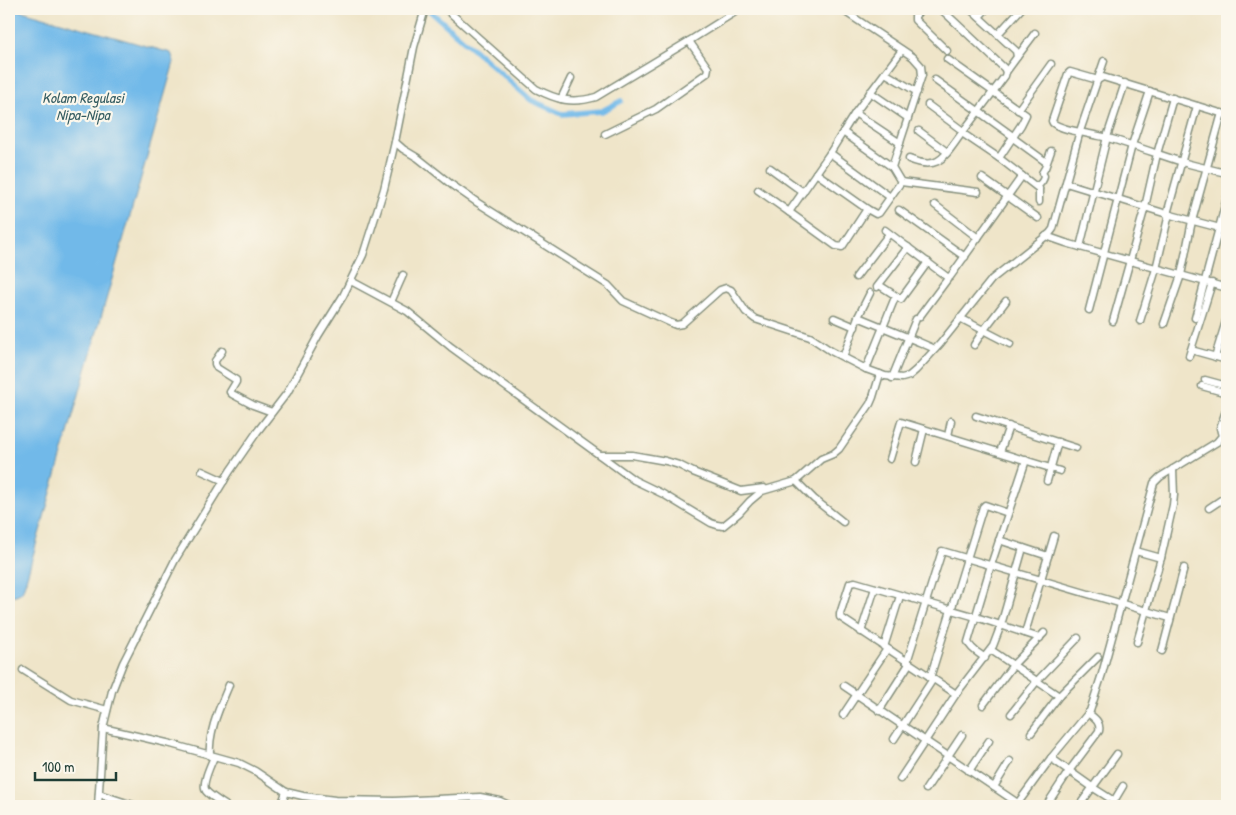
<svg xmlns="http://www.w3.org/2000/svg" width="1236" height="815" viewBox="0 0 1236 815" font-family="'Patrick Hand',sans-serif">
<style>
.water{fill:#71b9e9;stroke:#487b8e}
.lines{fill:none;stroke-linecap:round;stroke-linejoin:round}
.canal{stroke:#71b9e9;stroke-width:5.5}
.minor-casing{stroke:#87917e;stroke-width:9}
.minor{stroke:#fff;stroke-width:6}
.labels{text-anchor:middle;stroke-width:4.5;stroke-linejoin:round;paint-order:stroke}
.water-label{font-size:15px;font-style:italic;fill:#345c61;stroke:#fbf7ec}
</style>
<rect width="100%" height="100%" fill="#fbf7ec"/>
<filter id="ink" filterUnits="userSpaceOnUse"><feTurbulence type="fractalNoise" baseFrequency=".02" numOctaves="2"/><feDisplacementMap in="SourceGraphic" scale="10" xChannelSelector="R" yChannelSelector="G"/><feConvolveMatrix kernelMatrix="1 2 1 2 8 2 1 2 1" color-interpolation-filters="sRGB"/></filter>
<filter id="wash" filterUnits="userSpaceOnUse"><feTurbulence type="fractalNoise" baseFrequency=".0096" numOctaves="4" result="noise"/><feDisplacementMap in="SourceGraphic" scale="20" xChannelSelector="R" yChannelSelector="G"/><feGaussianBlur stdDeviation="1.12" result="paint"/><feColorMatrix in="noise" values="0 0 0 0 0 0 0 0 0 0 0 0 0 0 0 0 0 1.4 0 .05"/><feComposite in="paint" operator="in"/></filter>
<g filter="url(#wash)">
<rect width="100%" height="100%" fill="#efe5c9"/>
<!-- water -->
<path class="water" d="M 9,9 L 15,9 L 171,53 L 173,58 L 174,62 L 26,580 L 22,592 L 16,595 L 9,596 Z"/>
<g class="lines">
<!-- canal -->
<path class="canal" d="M 430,11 L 531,100 L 562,114 L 602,111 L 621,101"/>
</g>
</g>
<g filter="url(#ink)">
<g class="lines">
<defs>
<g id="minor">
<path d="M 446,9 L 536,89 C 557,100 572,104 596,97 L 689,41 L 740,9"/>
<path d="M 841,9 L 913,57 L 921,66 L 922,75 L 908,118 L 892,167"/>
<path d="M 921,9 L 915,16 L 915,20 L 947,51"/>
<path d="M 941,9 L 1004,68 L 1006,72 L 1005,76 L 962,133 L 999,158 L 1039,189"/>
<path d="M 970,9 L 1016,51 L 1017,57 L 1006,72"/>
<path d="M 979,17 L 986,9"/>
<path d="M 998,34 L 1021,9"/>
<path d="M 902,50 L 855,113 L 843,132 L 892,167 L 901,182 L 978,192"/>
<path d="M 1017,57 L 1035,33"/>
<path d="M 947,59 L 1026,115 L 1021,125 L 999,158"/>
<path d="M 885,73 L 917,92"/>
<path d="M 935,80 L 1014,137"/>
<path d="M 870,92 L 908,118"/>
<path d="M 561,99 L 571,78"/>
<path d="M 928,105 L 963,131"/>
<path d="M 1018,110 L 1051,64"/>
<path d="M 855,113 L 900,143"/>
<path d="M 1227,115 L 1103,77 L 1098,80 L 1070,72 L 1068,74 L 1052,121 L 1053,123 C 1063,131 1094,134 1108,138 C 1133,145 1157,154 1182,162 C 1197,166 1212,170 1227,173"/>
<path d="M 919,131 L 947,152"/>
<path d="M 605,134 L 656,109 L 707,73 L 708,68 L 689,41"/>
<path d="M 1013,138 L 1046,162"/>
<path d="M 395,142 L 403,149 L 418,158 L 452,185 L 478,203 L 608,285 L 623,301 L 671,323 L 676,325 L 682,324 L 720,290 L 726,288 L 731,290 L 746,312 L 755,319 L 810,337 L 831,351 L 866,369 L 885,376 L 902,378 L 909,376 L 916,370 L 940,344 L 992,279 L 1050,233 L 1053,229 L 1080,131 L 1104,61"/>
<path d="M 830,153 L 890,197"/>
<path d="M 909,159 C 940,172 945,155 962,133"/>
<path d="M 770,168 L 803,192"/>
<path d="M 816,173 L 867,209 L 876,214 L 879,213 L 901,182"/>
<path d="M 982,178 L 1038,218"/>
<path d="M 1066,183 L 1167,214 L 1220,228"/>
<path d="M 758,190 L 789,212 L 830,153 L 843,132"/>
<path d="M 1039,202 L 1039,189 L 1038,185 C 1041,184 1044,179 1044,176 L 1042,173 L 1045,168 L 1051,151"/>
<path d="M 935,205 L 978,238"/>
<path d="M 899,210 L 965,257"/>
<path d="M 789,212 L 836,246 L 842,247 L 867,209"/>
<path d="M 1167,214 L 1197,106"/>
<path d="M 1227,219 L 1224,229 L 1227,230"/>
<path d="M 885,230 L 947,277 L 950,277 L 1022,176"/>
<path d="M 1046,236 L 1066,243 L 1227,288"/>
<path d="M 1080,247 L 1107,137 L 1125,83"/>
<path d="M 856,277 L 889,234"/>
<path d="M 351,281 L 407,311 L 451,347 L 634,480 L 663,494 L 711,523 L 717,525 L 723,526 L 739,513 L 750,501 L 762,491 L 796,481 L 821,459 L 833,454 L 839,449 L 870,404 L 873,397 L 880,374"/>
<path d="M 879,285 L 901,299 L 928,262"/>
<path d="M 877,287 L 908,247"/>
<path d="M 391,302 L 403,275"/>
<path d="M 1089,310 L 1132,145 L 1150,91"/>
<path d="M 920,316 L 949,277"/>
<path d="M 858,317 L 919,342 L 935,349"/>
<path d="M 834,318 L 855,327"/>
<path d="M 960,318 L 1010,344"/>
<path d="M 1195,318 L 1227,198"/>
<path d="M 1113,321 L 1145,207 L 1157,154 L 1173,98"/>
<path d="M 1140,321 L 1156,269 L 1169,214"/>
<path d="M 1164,324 L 1181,275 L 1192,221 L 1222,113"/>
<path d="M 974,345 L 983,331 L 1006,301"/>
<path d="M 1191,350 L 1227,360"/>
<path d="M 222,351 L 215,361 L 215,364 L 217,368 L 236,380 L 236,382 L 230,392 L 232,394 L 253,405 L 272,412"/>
<path d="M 1189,356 L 1212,283"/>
<path d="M 843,357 L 858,317 L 870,293"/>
<path d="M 1215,357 L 1227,318"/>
<path d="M 866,369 L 894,300"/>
<path d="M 892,378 L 916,319"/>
<path d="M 1205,380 L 1227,386"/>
<path d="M 1202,386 L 1227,393"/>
<path d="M 976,416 L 1076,448"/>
<path d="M 948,436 L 951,421"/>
<path d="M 1000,452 L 1009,426"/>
<path d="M 600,455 L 632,455 L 666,461 L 679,465 L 693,472 L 741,491 L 764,488"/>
<path d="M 890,459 L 901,422 L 1060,471"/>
<path d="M 916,462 L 924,429"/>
<path d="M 202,471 L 224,481"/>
<path d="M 796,481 L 814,499 L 843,522"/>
<path d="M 1047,481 L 1058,442"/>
<path d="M 1209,508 L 1227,496"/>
<path d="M 999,540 L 1048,556"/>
<path d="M 1136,551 L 1161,558 L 1137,642"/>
<path d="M 1161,558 L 1173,505 L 1174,495 L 1173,469"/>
<path d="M 861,632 L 875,588"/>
<path d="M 1025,633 L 1054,536"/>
<path d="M 884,647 L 900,596"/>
<path d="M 991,650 L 1013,665 L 1044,633"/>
<path d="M 1162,651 L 1184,568"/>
<path d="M 985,658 C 979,653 971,650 968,642 L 991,565 L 1026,460"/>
<path d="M 907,662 L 942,551 L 1170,618"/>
<path d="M 23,670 L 71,700 L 107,710"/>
<path d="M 930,678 L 983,507 L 985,505 L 1008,513"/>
<path d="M 844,686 L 1022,806"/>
<path d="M 956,694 L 840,617 L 840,614 L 850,583 L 855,582 L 976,617 L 1040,638"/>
<path d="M 983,705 L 1013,665 L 1059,696"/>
<path d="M 879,711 L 909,664"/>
<path d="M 1011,714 L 1037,681 L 1078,638"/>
<path d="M 843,715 L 887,649"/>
<path d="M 103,728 L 171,744 L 239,763 L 255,771 L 286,792 L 281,806"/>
<path d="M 1031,733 L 1059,696 L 1098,657"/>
<path d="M 894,739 L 933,679"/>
<path d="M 210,756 C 208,731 220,707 229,685"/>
<path d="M 214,757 C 211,764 201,785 206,791 C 210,796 219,801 225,805"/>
<path d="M 1051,758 L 1092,787 L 1114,801"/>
<path d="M 969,771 L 989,741"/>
<path d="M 900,779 L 956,694 L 993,646 L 1001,625 L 1023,548"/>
<path d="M 994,787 L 1010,761"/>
<path d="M 926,789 L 962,735"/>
<path d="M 286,792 L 303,796 L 335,800 L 394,801 L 480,797 L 500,801 L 511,806"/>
<path d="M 99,794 L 136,806"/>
<path d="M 1018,803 L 1051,758 L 1090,711 L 1102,674 L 1154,483 L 1160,477 L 1217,442 L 1222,436 L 1220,428 L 1227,408"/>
<path d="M 98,806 L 103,728 L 112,691 L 123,663 L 175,560 L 230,471 L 257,432 L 287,393 L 318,336 L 343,296 L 363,255 L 384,189 L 395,142 L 414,47 L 425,9"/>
<path d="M 1046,806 L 1069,771 L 1099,731 C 1101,722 1094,718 1088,713"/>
<path d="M 1079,806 L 1117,754"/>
<path d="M 1111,806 L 1123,786"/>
</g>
</defs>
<!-- minor casing -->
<use href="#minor" class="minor-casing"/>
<!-- minor -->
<use href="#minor" class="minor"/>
</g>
</g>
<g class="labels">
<!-- water labels -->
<g class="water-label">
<text x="83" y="103">Kolam Regulasi<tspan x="83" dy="17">Nipa-Nipa</tspan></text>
</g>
</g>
<!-- margin -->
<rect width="1236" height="815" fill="none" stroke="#fbf7ec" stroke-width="30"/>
<!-- scale -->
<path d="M35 772v8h81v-8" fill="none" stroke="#1f3d34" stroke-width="2.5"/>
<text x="42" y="772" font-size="15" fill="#1f3d34" stroke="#fbf7ec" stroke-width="4" paint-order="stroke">100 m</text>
</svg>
